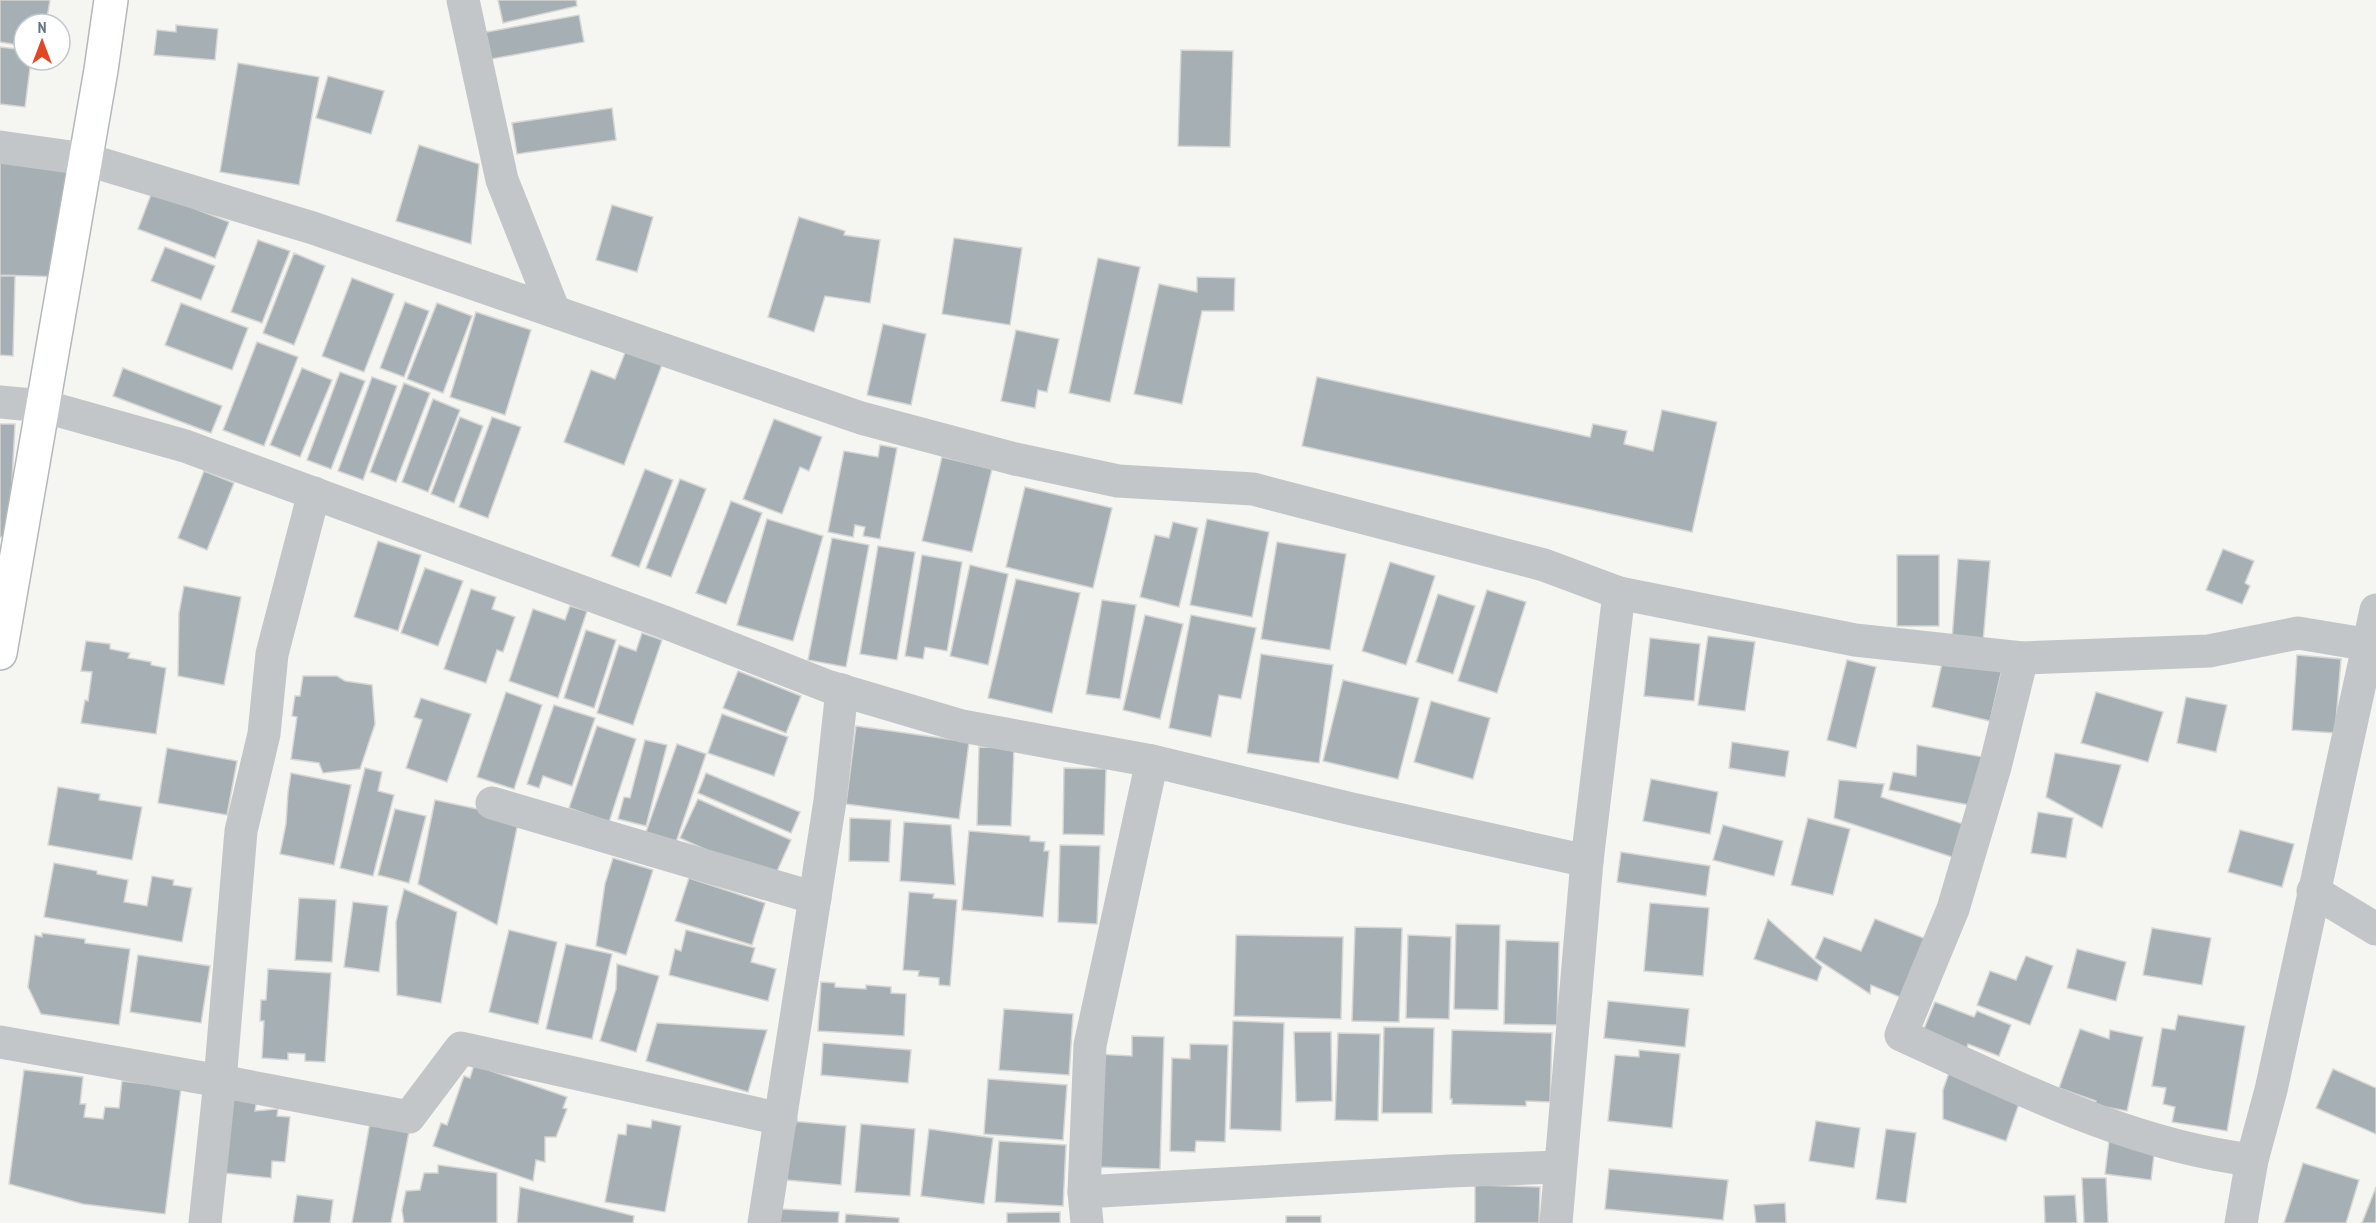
<svg xmlns="http://www.w3.org/2000/svg" width="2376" height="1223" viewBox="0 0 2376 1223" font-family="'PT Sans Narrow',sans-serif">
<style>
.building{fill:#a6afb4;stroke:#d6d6d4;stroke-width:1.5}
.lines{fill:none;stroke-linecap:round;stroke-linejoin:round}
.major-casing{stroke:#b3b8bb;stroke-width:36}
.minor{stroke:#c2c6c9;stroke-width:33}
.major{stroke:#fff;stroke-width:33}
</style>
<rect width="100%" height="100%" fill="#f5f5f1"/>
<!-- building -->
<g class="building">
<path d="M 0,0 L 50,0 L 46,24 L 24,24 L 24,46 L 0,42 Z"/>
<path d="M 498,0 L 576,0 L 577,6 L 503,23 Z"/>
<path d="M 579,15 L 584,42 L 486,60 L 481,33 Z"/>
<path d="M 176,25 L 218,29 L 215,60 L 154,55 L 157,30 L 176,32 Z"/>
<path d="M 0,47 L 24,50 L 24,60 L 31,60 L 25,107 L 0,104 Z"/>
<path d="M 1181,50 L 1233,51 L 1230,147 L 1178,146 Z"/>
<path d="M 238,63 L 319,77 L 299,185 L 220,172 Z"/>
<path d="M 328,76 L 384,91 L 371,134 L 316,118 Z"/>
<path d="M 612,108 L 616,140 L 517,154 L 512,123 Z"/>
<path d="M 419,145 L 479,164 L 471,244 L 396,221 Z"/>
<path d="M 0,163 L 67,166 L 63,277 L 0,275 Z"/>
<path d="M 152,192 L 229,222 L 215,258 L 138,229 Z"/>
<path d="M 612,205 L 653,217 L 637,272 L 596,260 Z"/>
<path d="M 799,217 L 845,231 L 844,235 L 880,240 L 870,303 L 825,296 L 814,332 L 768,317 Z"/>
<path d="M 954,238 L 1022,248 L 1010,325 L 942,314 Z"/>
<path d="M 258,240 L 290,251 L 262,323 L 231,312 Z"/>
<path d="M 165,247 L 215,266 L 201,300 L 151,281 Z"/>
<path d="M 294,253 L 325,266 L 294,345 L 263,333 Z"/>
<path d="M 1098,258 L 1140,267 L 1110,402 L 1069,393 Z"/>
<path d="M 0,276 L 15,276 L 13,356 L 0,355 Z"/>
<path d="M 1197,277 L 1235,278 L 1234,311 L 1202,311 L 1182,404 L 1134,394 L 1159,284 L 1197,292 Z"/>
<path d="M 352,278 L 394,294 L 364,372 L 322,356 Z"/>
<path d="M 405,302 L 429,311 L 404,377 L 380,368 Z"/>
<path d="M 181,303 L 248,328 L 232,370 L 165,345 Z"/>
<path d="M 437,303 L 472,316 L 443,393 L 407,379 Z"/>
<path d="M 476,312 L 531,330 L 505,415 L 450,397 Z"/>
<path d="M 883,324 L 926,334 L 911,405 L 867,395 Z"/>
<path d="M 1016,330 L 1059,339 L 1047,392 L 1038,390 L 1035,408 L 1001,401 Z"/>
<path d="M 257,342 L 298,357 L 264,446 L 223,430 Z"/>
<path d="M 626,350 L 662,365 L 624,465 L 564,442 L 591,370 L 615,379 Z"/>
<path d="M 123,368 L 222,406 L 211,433 L 113,396 Z"/>
<path d="M 302,368 L 332,380 L 300,457 L 270,445 Z"/>
<path d="M 340,372 L 365,381 L 331,469 L 307,460 Z"/>
<path d="M 372,377 L 397,386 L 363,480 L 338,471 Z"/>
<path d="M 1317,377 L 1590,437 L 1593,424 L 1627,431 L 1624,444 L 1653,451 L 1662,410 L 1717,422 L 1692,532 L 1302,446 Z"/>
<path d="M 404,383 L 430,393 L 396,482 L 370,472 Z"/>
<path d="M 433,399 L 460,410 L 428,492 L 402,482 Z"/>
<path d="M 460,417 L 483,426 L 454,503 L 431,494 Z"/>
<path d="M 492,417 L 521,427 L 488,518 L 459,507 Z"/>
<path d="M 774,419 L 822,437 L 809,471 L 800,467 L 782,514 L 743,499 Z"/>
<path d="M 0,424 L 15,424 L 9,537 L 0,537 Z"/>
<path d="M 880,445 L 897,448 L 880,539 L 863,536 L 865,527 L 855,525 L 853,537 L 828,532 L 844,451 L 878,457 Z"/>
<path d="M 942,457 L 992,469 L 972,552 L 922,541 Z"/>
<path d="M 645,469 L 673,480 L 639,567 L 611,556 Z"/>
<path d="M 204,471 L 234,483 L 207,550 L 178,538 Z"/>
<path d="M 680,479 L 706,489 L 671,577 L 646,568 Z"/>
<path d="M 1025,487 L 1112,508 L 1093,588 L 1006,567 Z"/>
<path d="M 731,501 L 762,513 L 726,604 L 696,593 Z"/>
<path d="M 767,519 L 823,536 L 793,641 L 737,625 Z"/>
<path d="M 1207,519 L 1269,532 L 1252,617 L 1190,605 Z"/>
<path d="M 1173,522 L 1198,528 L 1179,607 L 1140,597 L 1155,535 L 1169,538 Z"/>
<path d="M 832,538 L 869,545 L 846,667 L 808,660 Z"/>
<path d="M 378,541 L 421,555 L 398,631 L 354,617 Z"/>
<path d="M 1277,542 L 1346,554 L 1330,650 L 1261,639 Z"/>
<path d="M 878,546 L 915,552 L 897,660 L 860,654 Z"/>
<path d="M 2223,549 L 2254,561 L 2245,583 L 2250,586 L 2242,604 L 2206,590 Z"/>
<path d="M 922,555 L 962,562 L 947,651 L 925,647 L 923,659 L 905,656 Z"/>
<rect x="1897" y="555" width="42" height="71"/>
<path d="M 1958,559 L 1990,561 L 1983,642 L 1952,640 Z"/>
<path d="M 1390,562 L 1435,576 L 1406,665 L 1362,651 Z"/>
<path d="M 970,565 L 1008,574 L 988,665 L 950,656 Z"/>
<path d="M 425,568 L 463,581 L 438,646 L 401,633 Z"/>
<path d="M 1016,579 L 1080,593 L 1052,713 L 988,698 Z"/>
<path d="M 184,586 L 241,597 L 224,685 L 178,676 L 179,613 Z"/>
<path d="M 471,589 L 496,597 L 492,609 L 515,617 L 503,652 L 497,650 L 486,683 L 444,669 Z"/>
<path d="M 1487,590 L 1526,602 L 1497,693 L 1458,681 Z"/>
<path d="M 1438,594 L 1475,606 L 1453,674 L 1416,662 Z"/>
<path d="M 1102,600 L 1136,605 L 1120,699 L 1086,694 Z"/>
<path d="M 570,606 L 587,611 L 558,698 L 509,681 L 533,609 L 565,620 Z"/>
<path d="M 1145,615 L 1183,624 L 1160,719 L 1123,710 Z"/>
<path d="M 1191,615 L 1256,628 L 1241,699 L 1219,695 L 1211,737 L 1169,728 Z"/>
<path d="M 586,630 L 616,640 L 594,708 L 564,698 Z"/>
<path d="M 642,633 L 662,640 L 633,725 L 597,713 L 619,645 L 636,651 Z"/>
<path d="M 1708,636 L 1755,642 L 1745,711 L 1698,705 Z"/>
<path d="M 1650,638 L 1700,644 L 1694,701 L 1644,696 Z"/>
<path d="M 86,641 L 110,644 L 110,649 L 130,653 L 128,658 L 151,662 L 151,665 L 166,668 L 156,734 L 81,723 L 85,700 L 88,701 L 92,672 L 81,671 Z"/>
<path d="M 1261,654 L 1333,665 L 1319,763 L 1247,753 Z"/>
<path d="M 1944,655 L 2002,669 L 1990,721 L 1932,707 Z"/>
<path d="M 2297,655 L 2341,659 L 2335,733 L 2292,730 Z"/>
<path d="M 1847,660 L 1876,667 L 1856,748 L 1827,740 Z"/>
<path d="M 738,671 L 801,696 L 786,733 L 723,708 Z"/>
<path d="M 303,676 L 337,676 L 345,681 L 372,685 L 375,724 L 360,769 L 323,773 L 319,763 L 291,759 L 297,717 L 292,716 L 295,696 L 300,696 Z"/>
<path d="M 1343,680 L 1419,698 L 1398,779 L 1323,761 Z"/>
<path d="M 506,692 L 542,705 L 514,789 L 477,777 Z"/>
<path d="M 2096,692 L 2163,712 L 2148,762 L 2081,743 Z"/>
<path d="M 2186,697 L 2227,705 L 2216,752 L 2177,743 Z"/>
<path d="M 421,698 L 471,714 L 447,782 L 406,768 L 422,720 L 414,717 Z"/>
<path d="M 1431,701 L 1490,718 L 1473,779 L 1414,762 Z"/>
<path d="M 554,705 L 595,718 L 572,786 L 543,776 L 539,788 L 527,784 Z"/>
<path d="M 722,714 L 788,737 L 774,776 L 708,753 Z"/>
<path d="M 597,726 L 636,739 L 609,822 L 569,808 Z"/>
<path d="M 856,726 L 969,742 L 959,819 L 846,804 Z"/>
<path d="M 645,740 L 667,745 L 646,826 L 618,819 L 624,797 L 630,798 Z"/>
<path d="M 1732,742 L 1789,751 L 1785,777 L 1729,768 Z"/>
<path d="M 677,744 L 706,754 L 676,842 L 646,832 Z"/>
<path d="M 1917,745 L 1983,757 L 1975,806 L 1889,790 L 1893,772 L 1916,776 Z"/>
<path d="M 979,747 L 1014,748 L 1011,826 L 977,825 Z"/>
<path d="M 167,748 L 237,761 L 227,815 L 158,803 Z"/>
<path d="M 2055,753 L 2121,765 L 2102,828 L 2046,797 Z"/>
<path d="M 365,768 L 382,772 L 378,791 L 394,795 L 373,876 L 340,868 Z"/>
<path d="M 1064,768 L 1106,769 L 1104,835 L 1063,834 Z"/>
<path d="M 291,773 L 351,785 L 334,865 L 280,854 L 286,824 L 288,793 Z"/>
<path d="M 706,773 L 800,812 L 791,833 L 698,793 Z"/>
<path d="M 1651,779 L 1718,792 L 1710,834 L 1643,821 Z"/>
<path d="M 1839,780 L 1884,784 L 1881,797 L 1966,825 L 1955,858 L 1834,818 Z"/>
<path d="M 58,787 L 100,794 L 99,800 L 142,807 L 132,860 L 48,845 Z"/>
<path d="M 698,799 L 791,840 L 773,880 L 680,838 Z"/>
<path d="M 435,800 L 519,818 L 497,925 L 418,884 Z"/>
<path d="M 395,809 L 426,816 L 409,883 L 378,875 Z"/>
<path d="M 2038,812 L 2073,818 L 2066,858 L 2031,853 Z"/>
<path d="M 850,818 L 891,820 L 889,862 L 849,861 Z"/>
<path d="M 1808,818 L 1850,829 L 1833,895 L 1791,885 Z"/>
<path d="M 904,822 L 951,825 L 955,885 L 900,881 Z"/>
<path d="M 1723,825 L 1783,841 L 1774,876 L 1713,860 Z"/>
<path d="M 2240,830 L 2294,844 L 2282,887 L 2228,872 Z"/>
<path d="M 969,831 L 1030,836 L 1030,841 L 1045,842 L 1044,851 L 1049,851 L 1043,917 L 962,910 Z"/>
<path d="M 1060,845 L 1100,846 L 1097,924 L 1058,922 Z"/>
<path d="M 1621,852 L 1710,866 L 1706,896 L 1617,882 Z"/>
<path d="M 613,858 L 653,870 L 626,955 L 596,946 L 605,884 Z"/>
<path d="M 54,863 L 97,871 L 97,874 L 128,880 L 124,902 L 147,906 L 152,876 L 174,880 L 173,885 L 192,888 L 182,942 L 44,917 Z"/>
<path d="M 689,878 L 765,903 L 752,945 L 675,921 Z"/>
<path d="M 404,889 L 457,912 L 441,1003 L 397,995 L 396,922 Z"/>
<path d="M 909,892 L 934,894 L 933,898 L 957,900 L 950,986 L 939,985 L 939,978 L 918,976 L 919,971 L 903,970 Z"/>
<path d="M 299,898 L 336,900 L 332,962 L 295,960 Z"/>
<path d="M 353,902 L 388,906 L 379,972 L 344,967 Z"/>
<path d="M 1650,903 L 1709,908 L 1703,976 L 1644,971 Z"/>
<path d="M 1768,919 L 1822,967 L 1817,981 L 1754,959 Z"/>
<path d="M 1875,919 L 1936,943 L 1912,1002 L 1871,985 L 1870,994 L 1815,958 L 1824,937 L 1861,951 Z"/>
<path d="M 1456,924 L 1500,925 L 1498,1010 L 1454,1009 Z"/>
<path d="M 1355,927 L 1402,928 L 1399,1022 L 1352,1021 Z"/>
<path d="M 2152,928 L 2211,938 L 2202,985 L 2143,975 Z"/>
<path d="M 509,930 L 557,942 L 538,1024 L 489,1012 Z"/>
<path d="M 686,930 L 755,948 L 751,962 L 776,969 L 768,1001 L 669,975 L 675,949 L 681,951 Z"/>
<path d="M 42,933 L 85,939 L 85,943 L 130,949 L 119,1025 L 41,1014 L 28,987 L 35,935 L 42,937 Z"/>
<path d="M 1236,935 L 1343,937 L 1341,1019 L 1234,1016 Z"/>
<path d="M 1408,935 L 1451,937 L 1449,1019 L 1406,1018 Z"/>
<path d="M 1506,940 L 1559,942 L 1557,1025 L 1504,1024 Z"/>
<path d="M 566,944 L 612,954 L 592,1039 L 546,1029 Z"/>
<path d="M 2077,949 L 2126,962 L 2116,1001 L 2067,988 Z"/>
<path d="M 138,955 L 210,966 L 201,1023 L 130,1012 Z"/>
<path d="M 2026,956 L 2053,966 L 2030,1025 L 1977,1005 L 1990,971 L 2016,980 Z"/>
<path d="M 617,964 L 659,976 L 636,1052 L 600,1041 L 616,989 Z"/>
<path d="M 268,969 L 331,973 L 325,1062 L 305,1061 L 305,1054 L 288,1053 L 288,1060 L 262,1058 L 264,1021 L 260,1021 L 261,1000 L 266,1000 Z"/>
<path d="M 821,982 L 835,983 L 835,987 L 866,989 L 866,985 L 891,987 L 891,993 L 906,994 L 904,1036 L 818,1031 Z"/>
<path d="M 1608,1001 L 1689,1009 L 1685,1047 L 1604,1038 Z"/>
<path d="M 1935,1002 L 1974,1017 L 1977,1011 L 2011,1025 L 1999,1056 L 1968,1044 L 1965,1054 L 1921,1036 Z"/>
<path d="M 1004,1009 L 1073,1014 L 1069,1075 L 999,1070 Z"/>
<path d="M 2178,1015 L 2245,1026 L 2227,1131 L 2172,1122 L 2175,1107 L 2163,1104 L 2166,1088 L 2152,1086 L 2162,1028 L 2175,1030 Z"/>
<path d="M 1233,1021 L 1284,1023 L 1281,1131 L 1230,1129 Z"/>
<path d="M 657,1023 L 767,1030 L 748,1092 L 646,1061 Z"/>
<path d="M 1384,1027 L 1434,1028 L 1432,1113 L 1382,1113 Z"/>
<path d="M 2080,1029 L 2109,1039 L 2110,1030 L 2143,1037 L 2127,1111 L 2095,1105 L 2096,1101 L 2059,1088 Z"/>
<path d="M 1452,1030 L 1552,1033 L 1550,1102 L 1526,1101 L 1526,1106 L 1452,1104 L 1452,1099 L 1450,1099 Z"/>
<path d="M 1294,1032 L 1331,1032 L 1332,1101 L 1296,1102 Z"/>
<path d="M 1338,1033 L 1380,1034 L 1378,1121 L 1335,1120 Z"/>
<path d="M 1132,1036 L 1164,1037 L 1160,1169 L 1098,1167 L 1097,1054 L 1132,1056 Z"/>
<path d="M 823,1043 L 911,1050 L 908,1083 L 821,1075 Z"/>
<path d="M 1190,1044 L 1228,1045 L 1225,1142 L 1196,1141 L 1195,1152 L 1170,1151 L 1172,1058 L 1190,1059 Z"/>
<path d="M 1639,1050 L 1680,1054 L 1672,1128 L 1608,1121 L 1615,1055 L 1639,1057 Z"/>
<path d="M 474,1065 L 567,1097 L 563,1108 L 567,1109 L 556,1137 L 545,1137 L 545,1162 L 536,1160 L 533,1181 L 433,1146 L 441,1123 L 447,1125 L 464,1076 L 470,1078 Z"/>
<path d="M 2333,1069 L 2376,1088 L 2376,1134 L 2316,1108 Z"/>
<path d="M 24,1070 L 83,1077 L 80,1104 L 86,1104 L 84,1117 L 103,1119 L 105,1107 L 119,1108 L 122,1081 L 181,1088 L 165,1214 L 83,1204 L 9,1184 Z"/>
<path d="M 1950,1070 L 2022,1095 L 2006,1141 L 1943,1119 L 1943,1090 Z"/>
<path d="M 988,1079 L 1067,1085 L 1063,1140 L 984,1134 Z"/>
<path d="M 230,1097 L 257,1099 L 255,1111 L 278,1109 L 277,1116 L 290,1117 L 285,1162 L 272,1161 L 271,1178 L 215,1172 Z"/>
<path d="M 371,1117 L 409,1132 L 391,1223 L 352,1223 Z"/>
<path d="M 652,1120 L 681,1126 L 665,1212 L 605,1202 L 618,1134 L 626,1135 L 627,1124 L 651,1128 Z"/>
<path d="M 791,1121 L 846,1126 L 841,1185 L 787,1180 Z"/>
<path d="M 1816,1121 L 1860,1128 L 1854,1168 L 1809,1161 Z"/>
<path d="M 861,1124 L 915,1129 L 910,1196 L 855,1192 Z"/>
<path d="M 929,1129 L 993,1138 L 984,1204 L 921,1196 Z"/>
<path d="M 1886,1129 L 1916,1133 L 1906,1203 L 1876,1199 Z"/>
<path d="M 2110,1133 L 2156,1138 L 2151,1180 L 2105,1174 Z"/>
<path d="M 999,1141 L 1066,1145 L 1063,1206 L 995,1202 Z"/>
<path d="M 2303,1163 L 2359,1180 L 2346,1223 L 2284,1223 Z"/>
<path d="M 438,1165 L 497,1173 L 497,1223 L 404,1223 L 402,1210 L 406,1191 L 420,1190 L 424,1173 L 438,1173 Z"/>
<path d="M 1609,1169 L 1728,1180 L 1723,1220 L 1605,1209 Z"/>
<path d="M 2082,1178 L 2106,1178 L 2108,1223 L 2084,1223 Z"/>
<path d="M 1475,1185 L 1540,1187 L 1539,1223 L 1475,1223 Z"/>
<path d="M 520,1187 L 634,1216 L 633,1223 L 517,1223 Z"/>
<path d="M 2376,1187 L 2376,1223 L 2362,1223 Z"/>
<path d="M 297,1195 L 333,1200 L 330,1223 L 293,1223 Z"/>
<path d="M 2075,1195 L 2077,1223 L 2045,1223 L 2044,1196 Z"/>
<path d="M 1785,1203 L 1786,1223 L 1756,1223 L 1754,1205 Z"/>
<path d="M 780,1209 L 839,1212 L 838,1223 L 779,1223 Z"/>
<path d="M 1060,1212 L 1060,1223 L 1007,1223 L 1007,1213 Z"/>
<path d="M 846,1214 L 899,1218 L 899,1223 L 845,1223 Z"/>
<rect x="1286" y="1216" width="35" height="7"/>
</g>
<g class="lines">
<defs>
<path id="major" d="M 0,653 L 101,70 L 111,0"/>
</defs>
<!-- major casing -->
<use href="#major" class="major-casing"/>
<!-- minor -->
<g class="minor">
<path d="M 463,0 L 502,180 L 554,311"/>
<path d="M 0,147 L 85,159 L 313,228 L 861,418 L 1015,459 L 1118,481 L 1253,489 L 1544,565 L 1619,593 L 1855,640 L 2022,658 L 2209,651 L 2298,633 L 2376,646"/>
<path d="M 0,402 L 43,406 L 185,446 L 664,622 L 827,686 L 962,726 L 1152,761 L 1352,809 L 1587,861"/>
<path d="M 2022,658 L 1995,767 L 1953,909 L 1901,1035 C 2014,1086 2128,1145 2252,1160"/>
<path d="M 492,803 L 815,898"/>
<path d="M 2313,891 L 2376,929"/>
<path d="M 0,1042 L 220,1081 L 409,1117 L 461,1048 L 781,1119"/>
<path d="M 1084,1192 L 1450,1171 L 1560,1167"/>
<path d="M 205,1223 L 220,1081 L 241,831 L 264,734 L 272,654 L 314,493"/>
<path d="M 764,1223 L 830,801 L 842,690"/>
<path d="M 1087,1223 L 1084,1192 L 1090,1045 L 1152,761"/>
<path d="M 1556,1223 L 1587,861 L 1619,593"/>
<path d="M 2241,1223 L 2252,1160 L 2271,1090 L 2376,610"/>
</g>
<!-- major -->
<use href="#major" class="major"/>
</g>
<!-- north arrow -->
<g transform="translate(42 42)"><circle r="28" fill="#ffffff" stroke="#c1c8cd" stroke-width="1.5"/>
<path d="M0-4.5L10 22L0 15L-10 22Z" fill="#e34622"/>
<text y="-9" font-size="16" font-weight="bold" text-anchor="middle" fill="#637682">N</text>
</g>
</svg>
